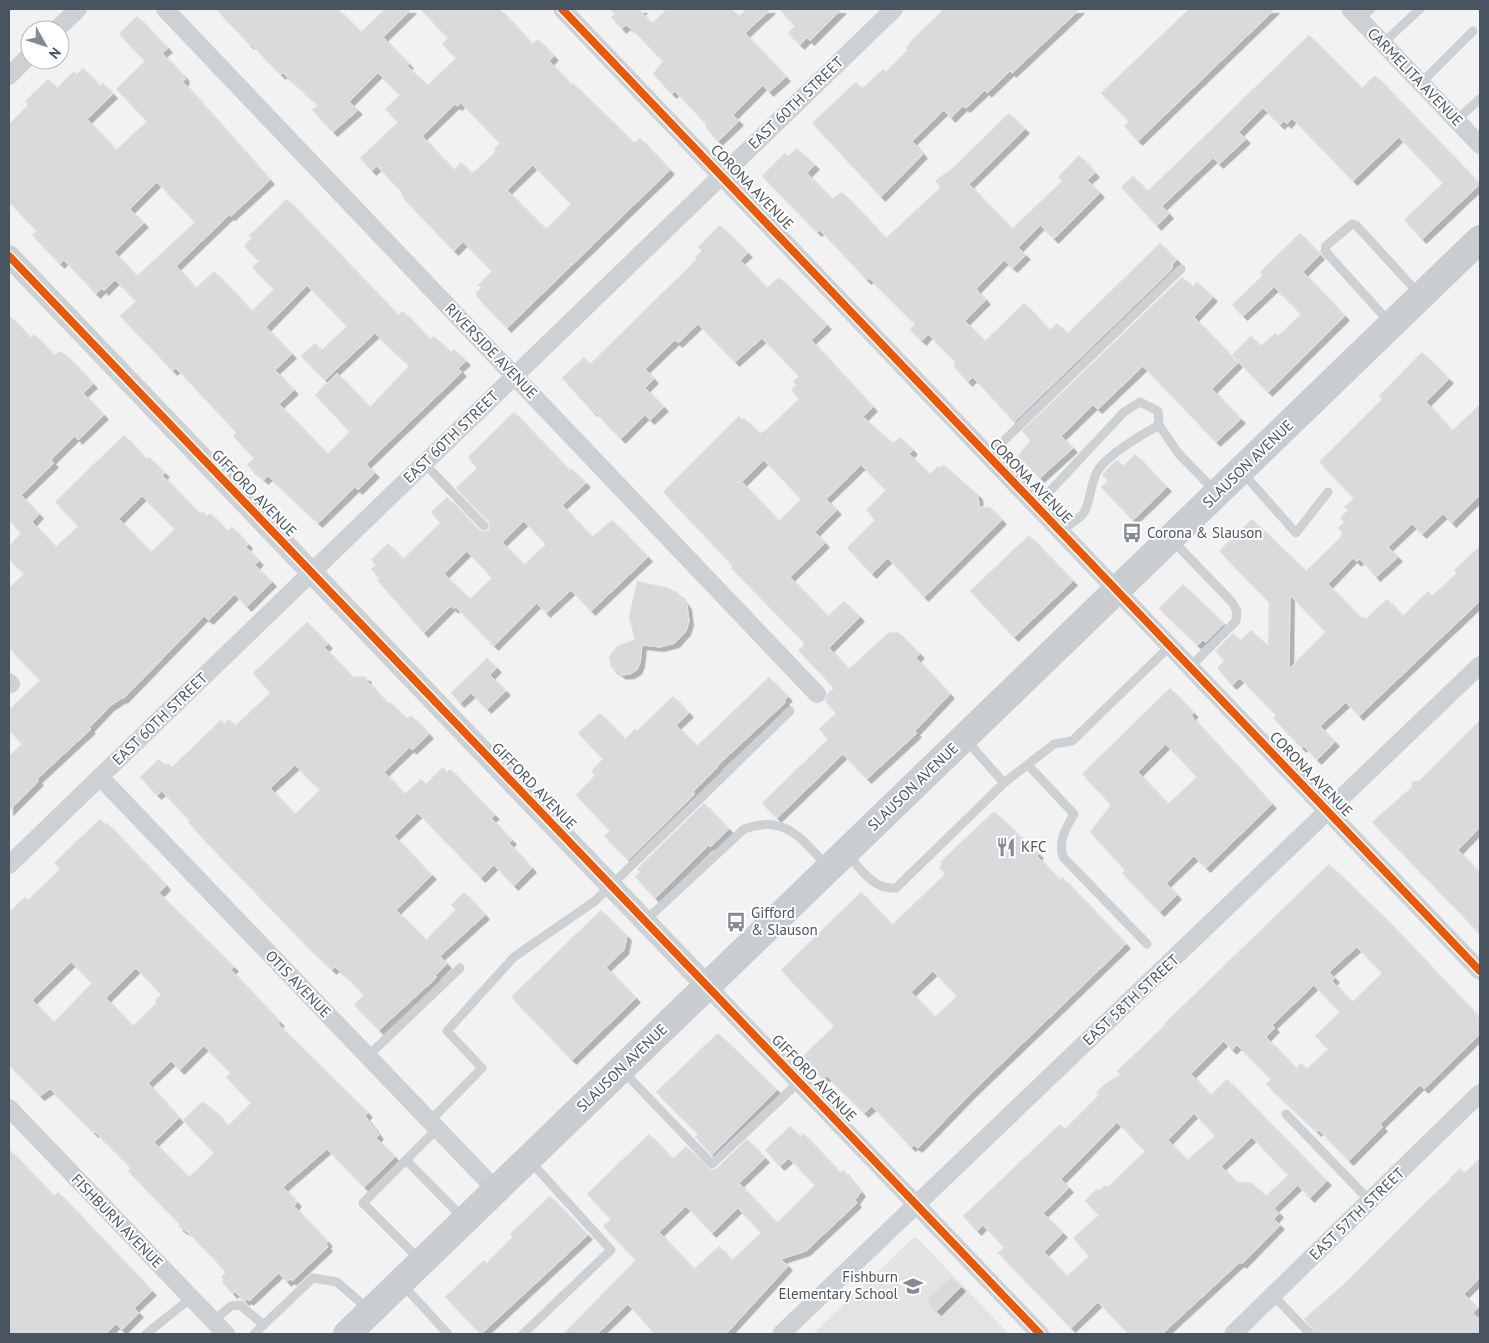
<svg xmlns="http://www.w3.org/2000/svg" width="1489" height="1343" viewBox="0 0 1489 1343" font-family="'PT Sans',sans-serif">
<style>
.education{fill:#e4e3e4}
.building{fill:#dadadc;stroke:#e4e4e5;fill-rule:evenodd;filter:url(#shadow)}
.lines{fill:none;stroke-linecap:round;stroke-linejoin:round}
.service{stroke:#ced1d3;stroke-width:9}
.minor{stroke:#ced1d3;stroke-width:18}
.tertiary{stroke:#ced1d3;stroke-width:22}
.primary{stroke:#c9cdd1;stroke-width:28}
.cycleway-casing{stroke:#fff;stroke-width:11}
.cycleway{stroke:#e8590c;stroke-width:8}
.labels{text-anchor:middle;stroke-width:4;stroke-linejoin:round;paint-order:stroke}
.street-label{font-size:15px;fill:#485460;stroke:#fff}
.poi-label{font-size:15px;fill:#485460;stroke:#fff;text-anchor:start}
</style>
<defs>
<filter id="shadow"><feDropShadow dx="4.5" dy="4.5" stdDeviation="0" flood-color="#0004"/></filter>
</defs>
<rect width="100%" height="100%" fill="#f3f2f2"/>
<!-- education -->
<path class="education" d="M 913,1238 L 917,1238 L 1009,1334 L 813,1334 Z"/>
<!-- building -->
<g class="building">
<path d="M 216,9 L 338,9 L 361,32 L 385,9 L 412,9 L 383,37 L 409,64 L 407,66 L 428,85 L 456,58 L 442,44 L 448,38 L 420,9 L 500,9 L 532,44 L 538,39 L 554,56 L 549,61 L 572,85 L 573,83 L 634,143 L 640,138 L 670,170 L 507,328 L 476,296 L 476,293 L 481,288 L 478,285 L 492,271 L 463,242 L 454,251 L 404,199 L 400,190 L 377,166 L 372,171 L 360,158 L 398,122 L 385,109 L 400,95 L 378,73 L 349,102 L 358,110 L 333,132 L 312,110 L 318,105 L 283,73 L 281,75 L 251,44 L 250,45 ZM 461,103 L 500,143 L 494,149 L 496,151 L 472,174 L 461,162 L 454,170 L 422,136 L 455,104 L 458,106 ZM 533,165 L 571,204 L 546,229 L 507,190 Z"/>
<path d="M 610,9 L 643,9 L 640,11 L 652,23 L 667,9 L 732,9 L 739,16 L 747,9 L 771,9 L 745,33 L 786,77 L 769,92 L 763,85 L 733,115 L 739,121 L 718,141 L 705,127 L 707,125 L 675,91 L 672,94 L 653,74 L 663,61 L 632,29 L 626,25 L 622,29 L 611,17 L 615,14 Z"/>
<path d="M 779,9 L 842,9 L 810,41 L 807,38 L 800,45 L 788,33 L 795,26 Z"/>
<path d="M 944,9 L 1080,9 L 1012,73 L 1010,71 L 987,93 L 985,90 L 966,108 L 963,106 L 951,118 L 944,110 L 912,141 L 923,154 L 881,197 L 812,123 L 856,82 L 862,89 L 883,69 L 886,72 L 908,50 L 906,48 L 912,40 Z"/>
<path d="M 1189,9 L 1275,9 L 1138,141 L 1124,126 L 1129,121 L 1101,93 Z"/>
<path d="M 137,16 L 168,48 L 162,53 L 184,76 L 185,79 L 183,82 L 270,180 L 231,216 L 229,215 L 176,266 L 196,288 L 214,271 L 252,311 L 274,289 L 252,267 L 259,261 L 244,246 L 252,238 L 249,236 L 287,199 L 398,315 L 403,311 L 430,339 L 434,336 L 451,352 L 454,349 L 466,361 L 458,368 L 462,372 L 366,464 L 375,473 L 358,490 L 355,487 L 318,523 L 268,476 L 264,480 L 247,465 L 254,458 L 233,436 L 236,432 L 176,368 L 173,371 L 120,316 L 136,301 L 115,280 L 104,291 L 102,288 L 96,294 L 64,260 L 60,264 L 32,235 L 37,231 L 9,202 L 9,124 L 28,105 L 25,101 L 48,79 L 57,88 L 74,71 L 77,74 L 83,68 L 100,86 L 103,83 L 113,94 L 87,119 L 116,150 L 147,121 L 116,89 L 145,61 L 119,34 ZM 157,182 L 195,222 L 137,276 L 114,252 L 144,223 L 130,209 ZM 307,285 L 347,326 L 322,350 L 315,343 L 301,356 L 325,380 L 375,333 L 409,366 L 370,407 L 337,373 L 315,395 L 350,432 L 328,454 L 279,404 L 294,390 L 275,370 L 292,354 L 266,327 Z"/>
<path d="M 1309,35 L 1362,88 L 1375,75 L 1480,184 L 1422,239 L 1404,220 L 1443,183 L 1399,137 L 1353,181 L 1292,118 L 1287,124 L 1284,121 L 1280,125 L 1263,108 L 1239,132 L 1246,139 L 1219,164 L 1213,158 L 1162,206 L 1169,214 L 1157,226 L 1121,187 L 1133,176 L 1148,191 Z"/>
<path d="M 1009,113 L 1025,129 L 969,184 L 1012,229 L 1062,181 L 1058,177 L 1079,155 L 1095,173 L 1087,180 L 1100,193 L 1054,239 L 1040,225 L 1018,248 L 1026,255 L 1013,268 L 1004,260 L 976,289 L 986,300 L 965,321 L 985,341 L 1024,303 L 1050,330 L 1057,323 L 1067,334 L 1160,243 L 1177,260 L 1172,265 L 1172,269 L 1014,422 L 973,377 L 968,382 L 954,367 L 955,361 L 928,334 L 922,341 L 910,330 L 915,324 L 869,278 L 867,280 L 820,230 L 817,232 L 762,176 L 785,153 L 788,156 L 797,148 L 815,165 L 807,173 L 832,199 L 842,192 L 886,238 L 941,187 L 935,181 L 954,167 Z"/>
<path d="M 720,225 L 748,253 L 740,260 L 767,288 L 779,277 L 827,325 L 811,340 L 873,407 L 863,417 L 893,443 L 900,437 L 913,450 L 909,454 L 930,474 L 938,466 L 940,468 L 944,465 L 978,495 L 979,507 L 990,507 L 1002,520 L 924,597 L 888,558 L 872,574 L 847,548 L 875,520 L 866,510 L 886,490 L 861,465 L 826,499 L 837,510 L 815,532 L 825,543 L 790,577 L 828,616 L 844,601 L 860,617 L 829,648 L 849,669 L 888,633 L 898,632 L 920,654 L 916,658 L 950,694 L 915,731 L 917,733 L 867,779 L 843,754 L 777,818 L 762,803 L 828,739 L 819,729 L 836,713 L 825,701 L 827,694 L 834,688 L 798,650 L 804,645 L 803,641 L 731,568 L 733,566 L 663,492 L 739,416 L 742,420 L 744,418 L 760,434 L 763,431 L 764,432 L 799,399 L 791,390 L 796,385 L 793,382 L 799,376 L 762,338 L 735,362 L 698,324 L 678,343 L 675,340 L 645,369 L 654,379 L 645,388 L 664,407 L 650,420 L 645,415 L 621,439 L 594,411 L 593,412 L 562,378 L 584,357 L 590,364 L 697,259 L 695,257 L 702,251 L 698,247 ZM 764,460 L 801,499 L 779,521 L 742,482 Z"/>
<path d="M 1300,233 L 1320,255 L 1303,272 L 1345,316 L 1268,392 L 1232,355 L 1251,336 L 1261,346 L 1275,333 L 1278,336 L 1301,314 L 1274,287 L 1243,316 L 1232,305 L 1263,275 L 1260,272 Z"/>
<path d="M 1182,277 L 1193,286 L 1197,282 L 1213,297 L 1194,317 L 1238,363 L 1212,389 L 1241,419 L 1216,442 L 1143,366 L 1098,409 L 1093,405 L 1061,436 L 1073,448 L 1040,478 L 1018,456 L 1031,440 L 1022,431 Z"/>
<path d="M 9,315 L 31,338 L 34,334 L 54,355 L 61,351 L 71,360 L 93,384 L 83,393 L 104,415 L 78,440 L 75,436 L 51,460 L 54,463 L 21,495 L 39,514 L 32,522 L 56,547 L 78,526 L 55,502 L 124,435 L 147,459 L 149,457 L 165,473 L 162,475 L 200,514 L 203,511 L 207,516 L 210,513 L 228,531 L 232,527 L 248,544 L 246,547 L 259,561 L 255,565 L 272,582 L 247,607 L 235,594 L 209,620 L 204,616 L 123,699 L 122,698 L 110,706 L 89,728 L 91,729 L 37,779 L 39,781 L 9,811 L 9,756 L 22,744 L 9,730 L 9,710 L 40,680 L 9,648 L 9,588 L 24,574 L 9,559 L 9,546 L 21,533 L 9,520 ZM 142,496 L 175,529 L 151,552 L 119,519 Z"/>
<path d="M 1422,352 L 1449,379 L 1426,402 L 1452,431 L 1480,404 L 1480,495 L 1452,523 L 1443,514 L 1422,534 L 1412,524 L 1388,547 L 1398,557 L 1376,577 L 1360,559 L 1357,562 L 1353,558 L 1328,584 L 1361,618 L 1362,616 L 1366,619 L 1387,599 L 1403,616 L 1428,591 L 1432,596 L 1457,573 L 1454,570 L 1480,546 L 1480,601 L 1359,716 L 1346,702 L 1320,726 L 1335,742 L 1317,760 L 1304,746 L 1302,748 L 1273,718 L 1276,715 L 1240,678 L 1232,685 L 1217,668 L 1225,660 L 1215,651 L 1233,633 L 1240,641 L 1251,630 L 1268,646 L 1269,602 L 1219,551 L 1252,519 L 1306,571 L 1339,539 L 1343,533 L 1338,528 L 1344,522 L 1340,518 L 1348,510 L 1344,507 L 1354,498 L 1319,462 L 1382,399 L 1379,396 ZM 1290,595 L 1326,632 L 1289,669 Z"/>
<path d="M 514,412 L 570,471 L 572,469 L 586,483 L 562,505 L 592,537 L 612,520 L 648,557 L 591,611 L 571,590 L 546,613 L 537,603 L 494,646 L 456,607 L 454,609 L 451,606 L 424,633 L 377,580 L 379,578 L 371,569 L 376,565 L 371,560 L 388,543 L 403,559 L 440,523 L 431,512 L 447,497 L 479,530 L 485,532 L 489,530 L 489,522 L 456,488 L 477,468 L 469,459 L 469,456 ZM 524,521 L 546,544 L 524,565 L 502,542 ZM 467,551 L 492,578 L 470,599 L 444,574 Z"/>
<path d="M 1135,454 L 1167,487 L 1133,520 L 1101,487 L 1108,481 L 1102,475 L 1112,464 L 1117,460 L 1123,466 Z"/>
<path d="M 1029,535 L 1073,581 L 1014,637 L 970,591 Z"/>
<path d="M 637,581 L 668,588 L 678,593 L 687,605 L 689,621 L 686,631 L 675,643 L 660,647 L 642,645 L 640,663 L 637,670 L 630,674 L 622,675 L 611,667 L 609,657 L 617,646 L 635,640 L 629,617 Z"/>
<path d="M 1183,584 L 1224,624 L 1206,642 L 1203,640 L 1197,645 L 1159,608 Z"/>
<path d="M 307,622 L 328,644 L 324,647 L 354,678 L 356,676 L 366,677 L 367,681 L 387,702 L 391,703 L 406,718 L 412,716 L 429,734 L 412,750 L 410,747 L 384,772 L 405,794 L 421,779 L 426,784 L 443,767 L 447,772 L 450,769 L 495,815 L 491,818 L 512,840 L 509,843 L 532,868 L 514,886 L 494,865 L 481,878 L 418,813 L 394,836 L 432,875 L 396,910 L 426,940 L 456,910 L 451,905 L 464,892 L 485,915 L 440,956 L 447,964 L 435,976 L 437,977 L 379,1030 L 354,1005 L 364,995 L 346,976 L 335,967 L 332,970 L 306,945 L 210,846 L 188,822 L 190,821 L 162,791 L 157,795 L 140,777 L 159,759 L 166,766 L 168,763 L 172,767 L 221,720 L 224,724 L 229,719 L 235,726 L 270,693 L 253,673 ZM 295,765 L 320,790 L 295,814 L 270,788 Z"/>
<path d="M 487,658 L 497,668 L 490,675 L 506,691 L 487,709 L 471,693 L 460,703 L 451,693 Z"/>
<path d="M 769,677 L 788,697 L 784,700 L 786,702 L 717,766 L 718,767 L 693,792 L 695,794 L 628,860 L 604,836 L 610,831 L 576,795 L 595,775 L 591,771 L 603,759 L 578,733 L 600,713 L 625,739 L 635,729 L 637,731 L 673,696 L 689,713 L 676,725 L 697,746 Z"/>
<path d="M 1170,688 L 1194,713 L 1191,715 L 1193,718 L 1272,804 L 1206,868 L 1194,856 L 1166,883 L 1177,895 L 1160,912 L 1122,873 L 1125,870 L 1090,832 L 1111,805 L 1082,774 ZM 1166,744 L 1197,777 L 1168,804 L 1138,772 Z"/>
<path d="M 1480,720 L 1480,827 L 1458,850 L 1480,873 L 1480,934 L 1372,822 L 1412,787 L 1412,781 L 1419,781 Z"/>
<path d="M 704,803 L 729,829 L 710,847 L 709,845 L 655,898 L 635,877 L 640,872 L 637,869 Z"/>
<path d="M 995,812 L 1039,854 L 1037,856 L 1060,880 L 1062,877 L 1126,944 L 971,1093 L 918,1148 L 914,1145 L 911,1147 L 872,1106 L 864,1113 L 827,1076 L 823,1079 L 802,1057 L 834,1026 L 781,970 L 861,892 L 892,925 L 945,874 L 939,867 L 942,864 L 940,862 L 991,814 ZM 933,971 L 957,996 L 935,1017 L 911,992 Z"/>
<path d="M 100,819 L 106,825 L 107,823 L 164,883 L 166,886 L 159,893 L 234,967 L 231,970 L 280,1022 L 278,1024 L 368,1113 L 365,1116 L 379,1135 L 376,1138 L 395,1157 L 364,1187 L 327,1149 L 283,1187 L 297,1202 L 294,1206 L 328,1242 L 326,1244 L 328,1247 L 292,1281 L 290,1279 L 287,1282 L 279,1273 L 249,1301 L 247,1299 L 245,1301 L 235,1292 L 233,1294 L 222,1282 L 224,1280 L 221,1277 L 226,1272 L 188,1232 L 179,1227 L 178,1222 L 128,1171 L 131,1168 L 95,1132 L 94,1133 L 50,1089 L 40,1096 L 9,1065 L 9,912 L 25,897 L 28,900 L 60,869 L 54,863 ZM 71,962 L 92,983 L 54,1022 L 32,1000 ZM 136,968 L 161,994 L 155,1000 L 157,1002 L 133,1026 L 106,998 ZM 204,1046 L 231,1073 L 226,1077 L 251,1103 L 228,1126 L 211,1107 L 210,1108 L 203,1101 L 183,1120 L 214,1153 L 189,1177 L 154,1142 L 179,1118 L 148,1083 L 171,1061 L 180,1070 Z"/>
<path d="M 1329,864 L 1386,919 L 1480,1018 L 1480,1034 L 1424,1089 L 1420,1085 L 1380,1124 L 1383,1127 L 1349,1161 L 1319,1130 L 1317,1132 L 1266,1084 L 1271,1079 L 1237,1045 L 1232,1050 L 1224,1041 L 1191,1074 L 1211,1095 L 1227,1079 L 1327,1181 L 1310,1198 L 1298,1185 L 1274,1208 L 1279,1213 L 1274,1219 L 1280,1225 L 1242,1264 L 1240,1262 L 1162,1334 L 1129,1334 L 1098,1302 L 1071,1328 L 998,1253 L 1004,1247 L 983,1225 L 977,1231 L 963,1216 L 1060,1124 L 1065,1129 L 1099,1095 L 1096,1093 L 1106,1083 L 1120,1075 L 1117,1071 L 1165,1025 L 1164,1024 ZM 1357,947 L 1382,973 L 1352,1002 L 1332,981 L 1335,978 L 1329,972 ZM 1314,985 L 1340,1012 L 1315,1036 L 1328,1049 L 1307,1069 L 1301,1063 L 1296,1068 L 1266,1037 L 1275,1028 L 1272,1025 ZM 1194,1113 L 1215,1136 L 1187,1160 L 1168,1140 ZM 1117,1122 L 1145,1151 L 1108,1187 L 1106,1185 L 1099,1191 L 1097,1189 L 1085,1201 L 1099,1215 L 1073,1238 L 1089,1256 L 1067,1276 L 1044,1252 L 1063,1233 L 1043,1213 L 1069,1188 L 1061,1179 ZM 1252,1137 L 1288,1175 L 1266,1196 L 1252,1183 L 1237,1182 L 1221,1166 Z"/>
<path d="M 601,910 L 627,936 L 624,950 L 606,967 L 636,998 L 572,1060 L 511,997 Z"/>
<path d="M 718,1033 L 777,1090 L 712,1155 L 695,1137 L 698,1134 L 656,1092 Z"/>
<path d="M 790,1126 L 800,1137 L 803,1133 L 840,1173 L 843,1170 L 861,1192 L 855,1200 L 857,1203 L 806,1251 L 781,1259 L 788,1266 L 726,1334 L 655,1334 L 628,1304 L 597,1334 L 563,1334 L 636,1260 L 603,1226 L 611,1219 L 587,1194 L 649,1134 L 673,1159 L 686,1146 L 711,1170 L 716,1169 L 747,1139 L 765,1158 L 739,1183 L 777,1223 L 815,1185 L 789,1158 L 780,1166 L 765,1150 ZM 686,1206 L 712,1233 L 738,1208 L 761,1233 L 732,1260 L 719,1246 L 694,1269 L 659,1232 Z"/>
<path d="M 9,1149 L 54,1196 L 58,1192 L 152,1291 L 134,1308 L 139,1313 L 122,1330 L 116,1324 L 106,1334 L 9,1334 Z"/>
<path d="M 1480,1158 L 1480,1278 L 1464,1294 L 1478,1308 L 1473,1313 L 1480,1321 L 1480,1334 L 1316,1334 L 1304,1319 L 1346,1282 L 1429,1199 L 1450,1180 L 1449,1179 L 1460,1168 L 1463,1172 L 1467,1171 Z"/>
<path d="M 550,1196 L 588,1235 L 481,1334 L 445,1297 L 484,1260 L 487,1263 L 513,1237 L 510,1234 Z"/>
<path d="M 951,1277 L 961,1287 L 937,1311 L 926,1301 Z"/>
</g>
<g class="lines">
<!-- service -->
<g class="service">
<path d="M 1360,19 L 1371,9"/>
<path d="M 1383,43 L 1420,9"/>
<path d="M 1421,83 L 1473,31"/>
<path d="M 1456,120 L 1480,99"/>
<path d="M 1390,323 L 1325,251 L 1326,246 L 1352,224 L 1356,225 L 1419,294"/>
<path d="M 1159,425 L 1178,453 L 1215,491"/>
<path d="M 988,456 L 1181,269"/>
<path d="M 424,463 L 484,526"/>
<path d="M 1243,473 L 1296,533 L 1328,492"/>
<path d="M 1036,506 L 1124,412 L 1140,402 L 1158,411 L 1159,425 C 1143,434 1105,456 1097,472 C 1090,484 1090,507 1082,515 C 1076,521 1067,526 1060,531"/>
<path d="M 1172,540 L 1232,602 L 1237,611 L 1236,621 L 1190,667"/>
<path d="M 966,740 L 1004,783"/>
<path d="M 1028,765 L 1074,814 C 1066,828 1058,840 1063,857 L 1147,944"/>
<path d="M 847,854 C 862,870 873,890 896,888 L 1004,783 L 1054,744 L 1072,741 L 1170,646"/>
<path d="M 646,920 L 744,829 C 785,814 802,839 827,866"/>
<path d="M 368,1056 L 460,968"/>
<path d="M 623,1071 L 712,1164 L 799,1082"/>
<path d="M 1286,1114 L 1370,1201"/>
<path d="M 430,1121 L 482,1068 L 447,1031 L 514,957 L 595,901 L 790,711"/>
<path d="M 406,1160 L 463,1218"/>
<path d="M 420,1260 L 363,1203 L 437,1129"/>
<path d="M 402,1284 L 448,1334"/>
<path d="M 1274,1296 L 1310,1334"/>
<path d="M 213,1321 L 231,1306 L 240,1305 L 264,1325"/>
<path d="M 146,1334 L 191,1298"/>
<path d="M 254,1334 L 313,1278 L 337,1282 L 368,1309"/>
<path d="M 523,1334 L 611,1250 L 530,1161"/>
</g>
<!-- minor -->
<g class="minor">
<path d="M 165,9 L 817,694"/>
<path d="M 562,9 L 1480,971"/>
<path d="M 1350,9 L 1480,145"/>
<path d="M 56,30 L 78,9"/>
<path d="M 9,76 L 30,55"/>
<path d="M 9,682 L 11,684"/>
<path d="M 100,777 L 497,1191"/>
<path d="M 9,865 L 894,9"/>
<path d="M 707,986 L 1040,1334"/>
<path d="M 9,1108 L 226,1334"/>
<path d="M 781,1334 L 1480,665"/>
<path d="M 1233,1334 L 1480,1093"/>
</g>
<!-- tertiary -->
<path class="tertiary" d="M 9,256 L 707,986"/>
<!-- primary -->
<path class="primary" d="M 347,1334 L 1480,239"/>
<defs>
<g id="cycleway">
<path d="M 562,9 L 1480,971"/>
<path d="M 9,256 L 1040,1334"/>
</g>
</defs>
<!-- cycleway casing -->
<use href="#cycleway" class="cycleway-casing"/>
<!-- cycleway -->
<use href="#cycleway" class="cycleway"/>
</g>
<!-- icons -->
<defs>
<symbol id="bus-bare" viewBox="-9 -9 18 18"><path d="M-5-6H5V4H4V6H2V4H-2V6H-4V4H-5ZM-3.5-4V0h7V-4ZM-3.5 1.2v1.5H-2V1.2ZM2 1.2v1.5H3.5V1.2Z" fill="#848b93" stroke="#fff" stroke-width="2.5" paint-order="stroke"/></symbol>
<symbol id="restaurant-bare" viewBox="-9 -9 18 18"><path d="M-5-6h1v4h1v-4h1v4h1v-4h1v5L-1.5 .5V6h-2V.5L-5-1ZM5-6V6H3V1.5H1.5Q1.5-4 5-6Z" fill="#848b93" stroke="#fff" stroke-width="2.5" paint-order="stroke"/></symbol>
<symbol id="school-bare" viewBox="-9 -9 18 18"><path d="M0-5L7-2L0 1L-7-2ZM-4 1L0 2.5L4 1V4Q0 6-4 4Z" fill="#848b93" stroke="#fff" stroke-width="2.5" paint-order="stroke"/></symbol>
</defs>
<g fill-rule="evenodd">
<use href="#bus-bare" x="1118" y="519" width="28" height="28"/>
<use href="#restaurant-bare" x="992" y="833" width="28" height="28"/>
<use href="#bus-bare" x="722" y="908" width="28" height="28"/>
<use href="#school-bare" x="899" y="1272" width="28" height="28"/>
</g>
<g class="labels">
<!-- street labels -->
<g class="street-label">
<text transform="translate(1415 77) rotate(46)" y="5">CARMELITA AVENUE</text>
<text transform="translate(796 103) rotate(-44)" y="5">EAST 60TH STREET</text>
<text transform="translate(752 187) rotate(46)" y="5">CORONA AVENUE</text>
<text transform="translate(491 351) rotate(46)" y="5">RIVERSIDE AVENUE</text>
<text transform="translate(451 437) rotate(-44)" y="5">EAST 60TH STREET</text>
<text transform="translate(1248 464) rotate(-44)" y="5">SLAUSON AVENUE</text>
<text transform="translate(1031 481) rotate(46)" y="5">CORONA AVENUE</text>
<text transform="translate(254 493) rotate(46)" y="5">GIFFORD AVENUE</text>
<text transform="translate(160 719) rotate(-44)" y="5">EAST 60TH STREET</text>
<text transform="translate(1311 774) rotate(46)" y="5">CORONA AVENUE</text>
<text transform="translate(534 786) rotate(46)" y="5">GIFFORD AVENUE</text>
<text transform="translate(913 787) rotate(-44)" y="5">SLAUSON AVENUE</text>
<text transform="translate(298 984) rotate(46)" y="5">OTIS AVENUE</text>
<text transform="translate(1131 1000) rotate(-43)" y="5">EAST 58TH STREET</text>
<text transform="translate(622 1068) rotate(-44)" y="5">SLAUSON AVENUE</text>
<text transform="translate(814 1078) rotate(46)" y="5">GIFFORD AVENUE</text>
<text transform="translate(1357 1214) rotate(-44)" y="5">EAST 57TH STREET</text>
<text transform="translate(117 1221) rotate(46)" y="5">FISHBURN AVENUE</text>
</g>
<!-- poi labels -->
<g class="poi-label">
<text x="1147" y="538">Corona &amp; Slauson</text>
<text x="1021" y="852">KFC</text>
<text x="751" y="918">Gifford<tspan x="751" dy="17">&amp; Slauson</tspan></text>
<text x="898" y="1282" text-anchor="end">Fishburn<tspan x="898" dy="17">Elementary School</tspan></text>
</g>
</g>
<!-- border -->
<rect width="1489" height="1343" fill="none" stroke="#485460" stroke-width="20"/>
<!-- north arrow -->
<g transform="translate(45 45) rotate(129)"><circle r="24" fill="#ffffff" stroke="#b6bbbf"/>
<path d="M0-4L9 19L0 12L-9 19Z" fill="#848b93"/>
<text y="-8" font-size="14" font-weight="bold" text-anchor="middle" fill="#485460">N</text>
</g>
</svg>
